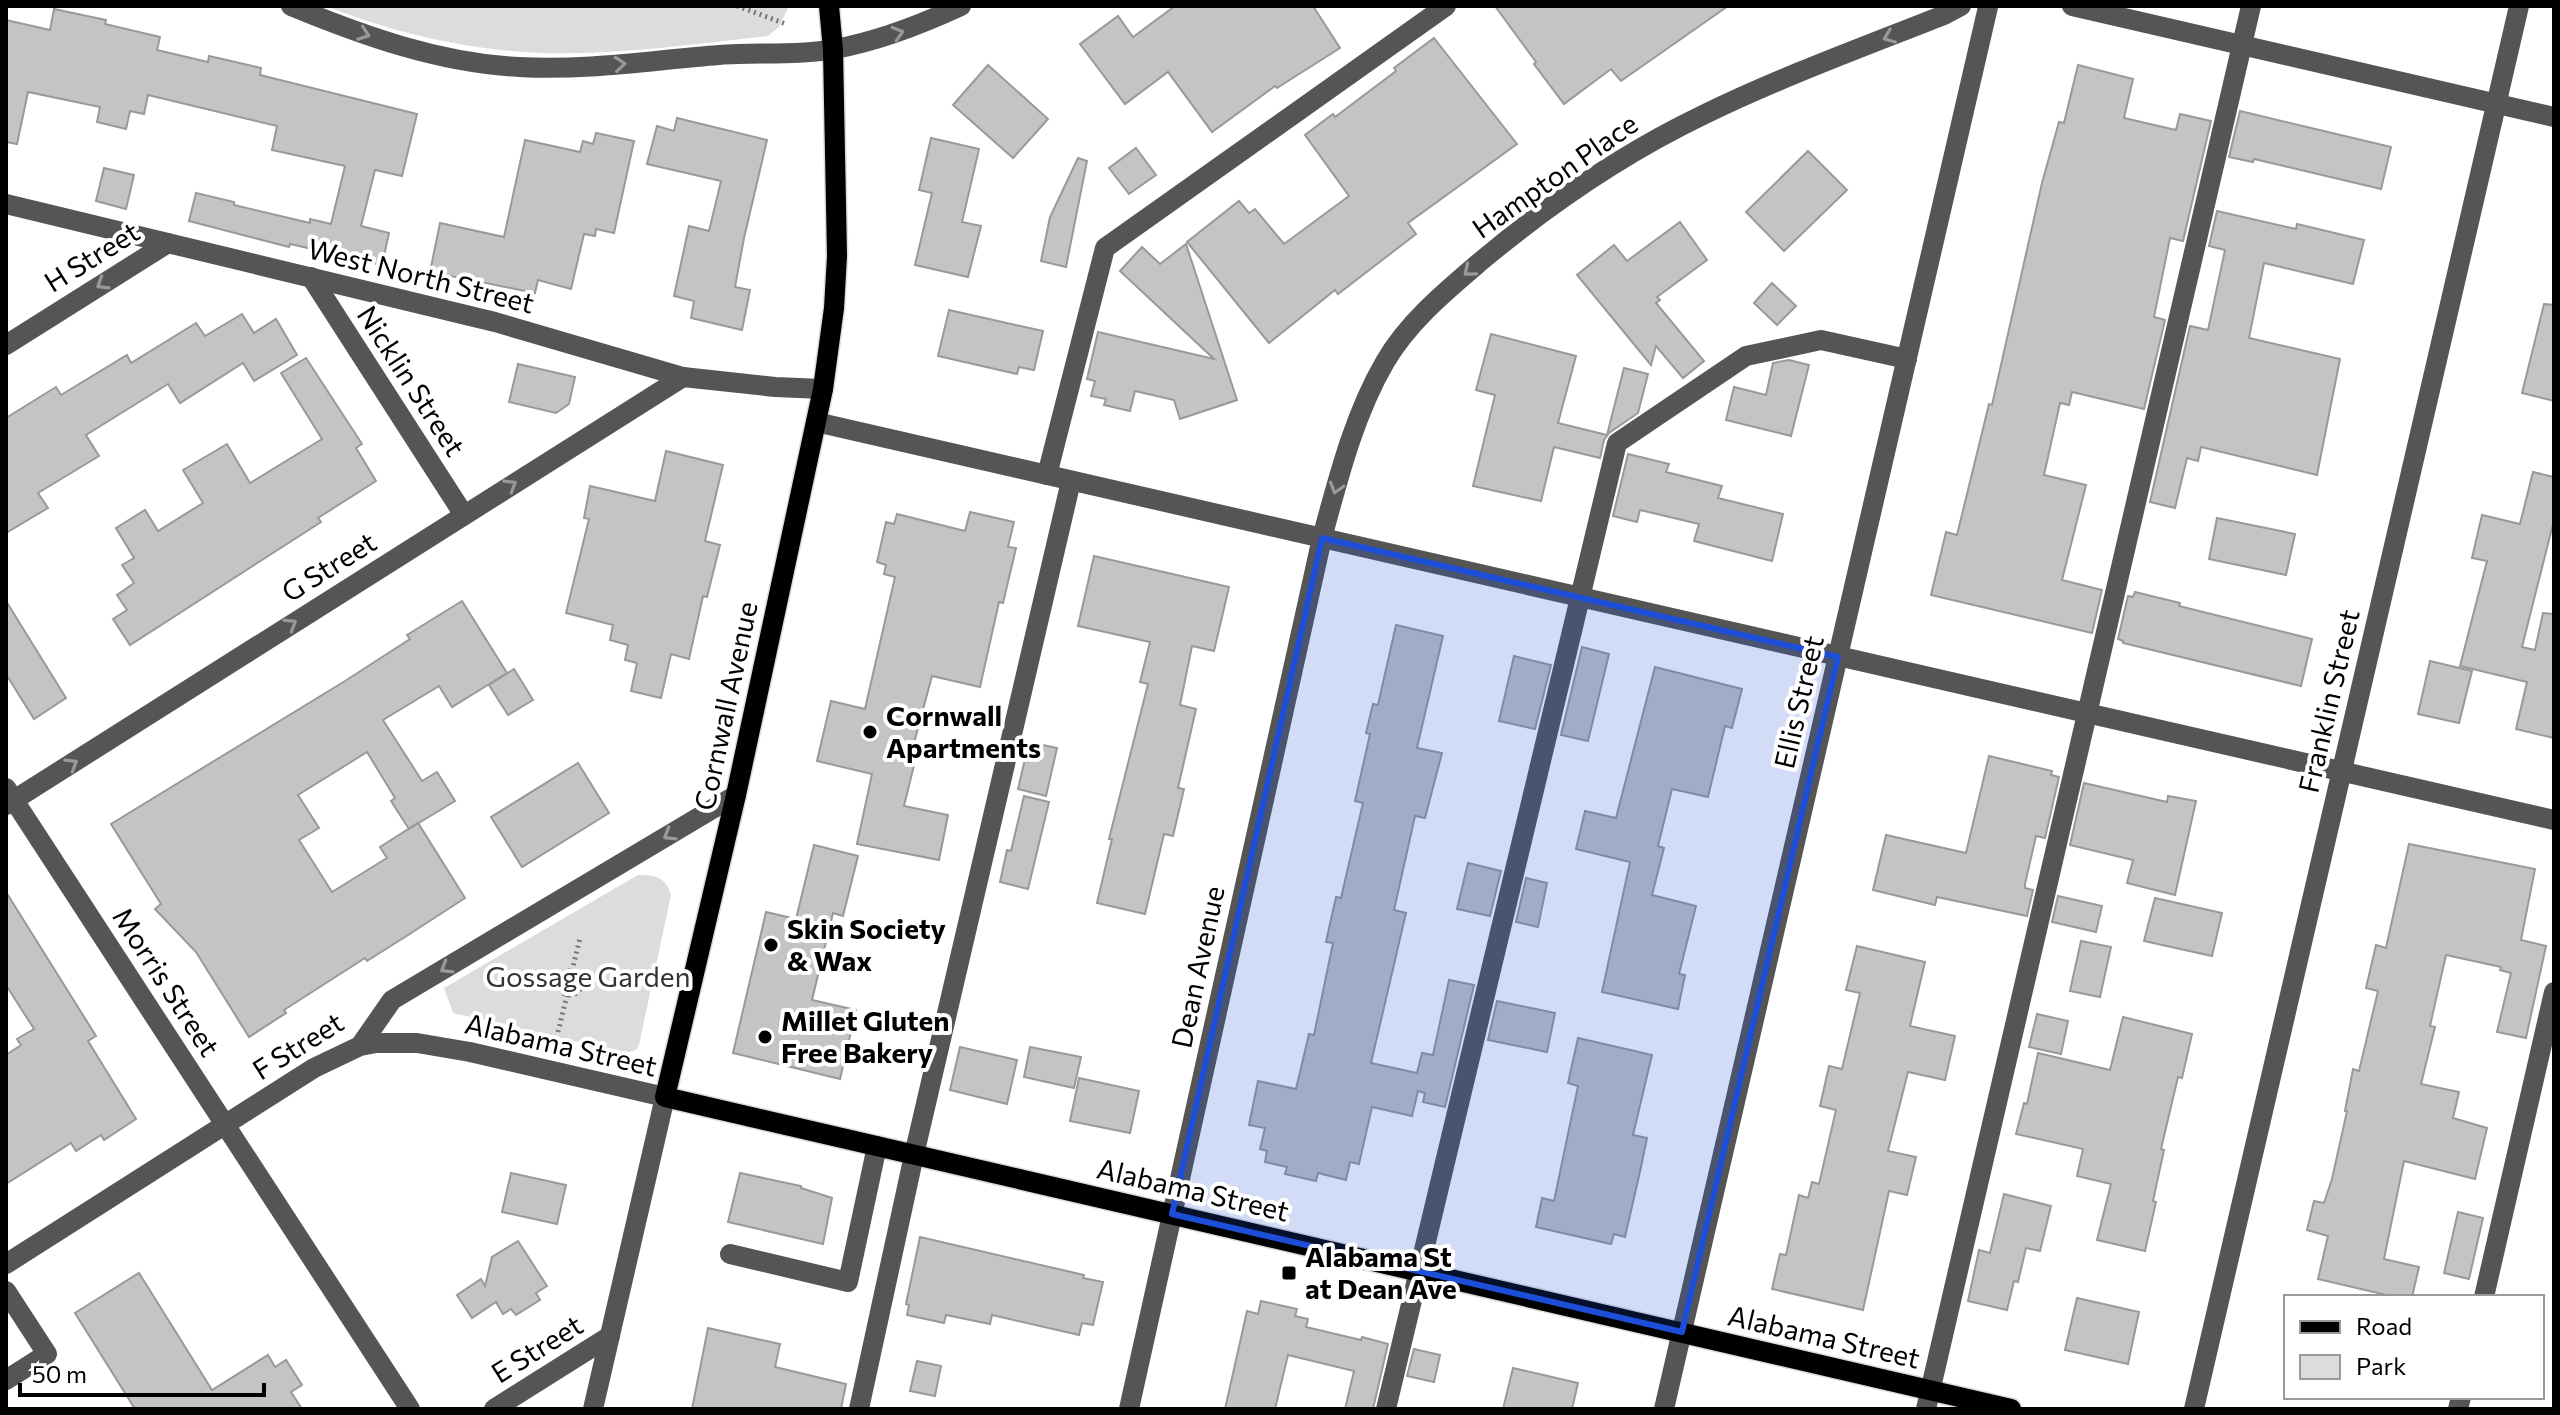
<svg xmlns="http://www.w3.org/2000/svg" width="2560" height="1415" viewBox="0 0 2560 1415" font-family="Commissioner,sans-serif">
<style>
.green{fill:#dcdcdc}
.building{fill:#c4c4c4;stroke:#999;stroke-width:2}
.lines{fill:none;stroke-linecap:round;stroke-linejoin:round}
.major-casing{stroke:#dbdbdb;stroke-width:23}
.path{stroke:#777;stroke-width:5;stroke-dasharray:2 4;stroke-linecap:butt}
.minor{stroke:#555;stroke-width:20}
.major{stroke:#000;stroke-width:20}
.oneway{stroke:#999}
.marked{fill:#1d4ed8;fill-opacity:0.2;stroke:#1d4ed8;stroke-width:6;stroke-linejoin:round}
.poi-dot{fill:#000;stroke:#fff;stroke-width:3}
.labels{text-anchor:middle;stroke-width:8;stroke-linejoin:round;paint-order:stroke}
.street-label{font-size:28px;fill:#000;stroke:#fff}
.poi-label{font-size:28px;font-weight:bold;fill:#000;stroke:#fff;text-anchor:start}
.park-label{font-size:28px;fill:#333;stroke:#fff}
</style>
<rect width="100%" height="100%" fill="#fff"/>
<!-- green -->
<g class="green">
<path d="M 325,6 L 789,6 L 779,27 L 768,36 C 693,44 616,55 541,53 C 466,50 395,33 325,6 Z"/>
<path d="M 638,875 C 655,875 666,877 671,895 L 639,1045 L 636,1050 L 626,1053 L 453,1013 L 444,988 Z"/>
</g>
<!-- building -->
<g class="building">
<path d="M 1175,6 L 1313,6 L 1340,48 L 1277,88 L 1275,86 L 1212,132 L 1168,72 L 1125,104 L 1080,44 L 1118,16 L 1133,37 Z"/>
<path d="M 1495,6 L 1728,6 L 1621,81 L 1611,69 L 1564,104 L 1534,64 L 1536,62 Z"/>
<path d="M 54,9 L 106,20 L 105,24 L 160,37 L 157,50 L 208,62 L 209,56 L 261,68 L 260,75 L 417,114 L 402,176 L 375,170 L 361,226 L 389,233 L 382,265 L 290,244 L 289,247 L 189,221 L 196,193 L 234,202 L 234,205 L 310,223 L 310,219 L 331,224 L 345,166 L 272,150 L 277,126 L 148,95 L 144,114 L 130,111 L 126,129 L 97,122 L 100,107 L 28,92 L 17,144 L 6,142 L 6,20 L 50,30 Z"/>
<path d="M 1434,38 L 1517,144 L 1408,223 L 1416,234 L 1338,294 L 1335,290 L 1269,343 L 1187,242 L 1239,201 L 1249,213 L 1255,209 L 1284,244 L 1349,196 L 1305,135 L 1333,114 L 1335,117 L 1396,71 L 1394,68 Z"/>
<path d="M 988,65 L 1048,119 L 1013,158 L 953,105 Z"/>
<path d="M 2078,65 L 2133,79 L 2124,118 L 2176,130 L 2180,114 L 2211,121 L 2183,241 L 2170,238 L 2154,317 L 2165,320 L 2144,409 L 2072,392 L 2069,405 L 2060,403 L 2044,475 L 2086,485 L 2062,580 L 2102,590 L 2092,633 L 1931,595 L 1946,532 L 1957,535 L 1989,404 L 1992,405 L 2042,183 L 2059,122 L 2064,123 Z"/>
<path d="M 2240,111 L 2391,147 L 2381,189 L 2254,159 L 2253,162 L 2229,157 Z"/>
<path d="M 677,118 L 767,140 L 744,238 L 735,287 L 750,290 L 742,330 L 691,318 L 694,301 L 674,296 L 689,226 L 709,231 L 721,181 L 647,164 L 657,126 L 674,131 Z"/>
<path d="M 596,133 L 634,141 L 614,233 L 596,229 L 595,236 L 584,234 L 571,289 L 538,280 L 535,293 L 430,272 L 440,223 L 504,237 L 525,140 L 580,152 L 583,141 L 593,144 Z"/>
<path d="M 931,138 L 979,149 L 962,222 L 981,226 L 968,277 L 915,265 L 932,193 L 919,190 Z"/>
<path d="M 1136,148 L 1156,175 L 1129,194 L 1109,168 Z"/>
<path d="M 1808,151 L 1847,190 L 1784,251 L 1746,212 Z"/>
<path d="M 1078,158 L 1087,161 L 1066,267 L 1041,261 L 1050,217 Z"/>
<path d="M 104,168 L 134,175 L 126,209 L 96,201 Z"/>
<path d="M 2217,211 L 2296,229 L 2297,224 L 2364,240 L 2353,284 L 2264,263 L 2249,338 L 2340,359 L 2317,475 L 2201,447 L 2198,461 L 2187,458 L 2175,508 L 2150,502 L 2190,326 L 2208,330 L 2225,250 L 2209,246 Z"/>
<path d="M 1680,222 L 1707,260 L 1657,297 L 1660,300 L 1656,303 L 1704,361 L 1683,378 L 1656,346 L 1651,365 L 1577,275 L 1614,245 L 1627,261 Z"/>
<path d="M 1186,244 L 1237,400 L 1180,419 L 1174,400 L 1135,391 L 1130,411 L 1104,405 L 1106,399 L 1091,396 L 1095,381 L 1087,379 L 1098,332 L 1214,359 L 1120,271 L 1142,247 L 1160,264 Z"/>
<path d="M 1772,283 L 1796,306 L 1777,325 L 1754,303 Z"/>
<path d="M 2544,304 L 2554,305 L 2554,401 L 2522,393 Z"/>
<path d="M 949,310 L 1043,331 L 1034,370 L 1019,367 L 1017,374 L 938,356 Z"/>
<path d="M 242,314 L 254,333 L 276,319 L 297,355 L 254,381 L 243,363 L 180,403 L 168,384 L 86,435 L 99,456 L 38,493 L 48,508 L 6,533 L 6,418 L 56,387 L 61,395 L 127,355 L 131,363 L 196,323 L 205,336 Z"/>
<path d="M 1491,334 L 1576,356 L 1558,423 L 1607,435 L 1624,368 L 1648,374 L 1638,413 L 1609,433 L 1604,440 L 1600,458 L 1554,447 L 1541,501 L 1473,486 L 1495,395 L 1476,390 Z"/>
<path d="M 306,358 L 362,444 L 356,448 L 376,481 L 318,518 L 321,522 L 130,645 L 113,619 L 127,610 L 117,595 L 134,583 L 122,565 L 134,558 L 116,528 L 145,510 L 158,531 L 203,503 L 183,470 L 227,444 L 250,483 L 322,439 L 281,373 Z"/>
<path d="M 1789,360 L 1809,365 L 1791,436 L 1726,420 L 1734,387 L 1766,395 L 1773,363 Z"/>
<path d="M 518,364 L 575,377 L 569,404 L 556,413 L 509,402 Z"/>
<path d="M 666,451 L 723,465 L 705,541 L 720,545 L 707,597 L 703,596 L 689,659 L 671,654 L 661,698 L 631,691 L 637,663 L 625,660 L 628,645 L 610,640 L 613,625 L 566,613 L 589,519 L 584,518 L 590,486 L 655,501 Z"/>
<path d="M 1628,454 L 1669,464 L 1666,472 L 1722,486 L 1718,498 L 1783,514 L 1772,561 L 1694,541 L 1699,524 L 1640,510 L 1637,522 L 1613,516 Z"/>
<path d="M 2533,472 L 2554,477 L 2554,520 L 2522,647 L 2535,650 L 2543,613 L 2554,614 L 2554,738 L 2516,729 L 2527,682 L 2460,666 L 2487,561 L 2472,558 L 2482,515 L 2520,524 Z"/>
<path d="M 970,512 L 1014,522 L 1008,547 L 1016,548 L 1003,603 L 999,602 L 980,687 L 932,676 L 914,743 L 919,745 L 904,806 L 948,815 L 939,860 L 857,844 L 872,774 L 817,761 L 831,701 L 865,709 L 895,577 L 884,574 L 886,565 L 877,562 L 886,522 L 894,524 L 897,514 L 965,531 Z"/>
<path d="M 2217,518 L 2295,534 L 2286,575 L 2209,559 Z"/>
<path d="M 1094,556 L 1229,587 L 1214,651 L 1192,646 L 1180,705 L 1196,709 L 1178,788 L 1184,789 L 1173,836 L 1164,834 L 1145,914 L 1097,903 L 1112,839 L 1109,839 L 1148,684 L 1140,682 L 1150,642 L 1078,626 Z"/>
<path d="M 2135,592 L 2180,603 L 2179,606 L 2312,639 L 2301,686 L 2123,643 L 2123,641 L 2118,639 L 2128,596 L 2133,597 Z"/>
<path d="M 6,601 L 66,698 L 34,719 L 6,674 Z"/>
<path d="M 462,601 L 507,673 L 452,707 L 439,686 L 383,720 L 422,781 L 437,772 L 455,801 L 409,829 L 391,801 L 395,798 L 367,752 L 298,795 L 319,828 L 299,840 L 332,892 L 387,858 L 380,847 L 418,823 L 465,898 L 405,937 L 367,961 L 365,958 L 284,1010 L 286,1013 L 249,1037 L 196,952 L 155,909 L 161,904 L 111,824 L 345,681 L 410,639 L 407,635 Z"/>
<path d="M 1396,625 L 1443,636 L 1417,748 L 1442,753 L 1425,818 L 1415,816 L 1394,910 L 1406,913 L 1371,1063 L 1417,1073 L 1422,1053 L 1433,1055 L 1449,980 L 1474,985 L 1445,1107 L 1423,1102 L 1425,1093 L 1418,1091 L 1412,1116 L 1372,1107 L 1359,1164 L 1350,1162 L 1346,1180 L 1318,1173 L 1316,1181 L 1285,1174 L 1287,1167 L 1265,1162 L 1267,1151 L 1260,1149 L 1265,1128 L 1249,1125 L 1258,1081 L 1296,1089 L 1309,1034 L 1314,1035 L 1333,943 L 1326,942 L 1336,897 L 1341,898 L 1363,803 L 1355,801 L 1370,734 L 1366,733 L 1373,704 L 1378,705 Z"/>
<path d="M 1582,647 L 1609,654 L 1588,741 L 1561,735 Z"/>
<path d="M 1514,656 L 1551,665 L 1535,729 L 1499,721 Z"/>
<path d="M 2430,661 L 2472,671 L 2459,723 L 2418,714 Z"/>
<path d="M 1655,667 L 1742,689 L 1732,728 L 1725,726 L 1708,797 L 1672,789 L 1658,846 L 1664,848 L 1652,895 L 1696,906 L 1679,974 L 1685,975 L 1678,1009 L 1602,992 L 1630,862 L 1576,849 L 1585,811 L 1616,818 Z"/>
<path d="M 514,669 L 533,700 L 508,715 L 489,685 Z"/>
<path d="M 1029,742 L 1057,748 L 1046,796 L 1018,789 Z"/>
<path d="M 1989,756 L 2052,771 L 2051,775 L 2059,777 L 2045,838 L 2036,836 L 2025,884 L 2025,888 L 2033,890 L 2027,916 L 1937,897 L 1935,905 L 1873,890 L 1886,835 L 1966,853 Z"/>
<path d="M 578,763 L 609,813 L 522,867 L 491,817 Z"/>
<path d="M 2084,783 L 2167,802 L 2168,796 L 2196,801 L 2175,895 L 2127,883 L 2133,860 L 2070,845 Z"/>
<path d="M 1024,796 L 1049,802 L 1028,889 L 1000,882 L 1007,850 L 1011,851 Z"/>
<path d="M 2409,844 L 2535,869 L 2521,940 L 2546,946 L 2526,1038 L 2497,1032 L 2511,973 L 2500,970 L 2501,967 L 2446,955 L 2430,1026 L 2435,1027 L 2421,1084 L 2459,1092 L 2453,1118 L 2487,1128 L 2475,1179 L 2404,1161 L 2384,1259 L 2419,1267 L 2412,1297 L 2395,1297 L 2318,1279 L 2328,1236 L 2307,1230 L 2314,1201 L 2324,1203 L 2332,1179 L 2347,1111 L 2345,1111 L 2353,1069 L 2359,1071 L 2378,991 L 2366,988 L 2376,945 L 2386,948 Z"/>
<path d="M 814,845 L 858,856 L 843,916 L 833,913 L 812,1000 L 856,1010 L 840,1079 L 733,1053 L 766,912 L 796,919 Z"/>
<path d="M 1468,863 L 1501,871 L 1490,916 L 1457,909 Z"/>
<path d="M 1526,878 L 1547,883 L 1538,927 L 1516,922 Z"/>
<path d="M 6,892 L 96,1036 L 88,1041 L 136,1119 L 104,1140 L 101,1135 L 76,1151 L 71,1143 L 6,1184 L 6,1055 L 21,1045 L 17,1039 L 34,1029 L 6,985 Z"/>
<path d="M 2058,896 L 2102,906 L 2096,932 L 2052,922 Z"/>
<path d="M 2155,898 L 2222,913 L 2212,956 L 2144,941 Z"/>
<path d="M 2081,941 L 2111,947 L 2100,997 L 2070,991 Z"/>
<path d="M 1857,946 L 1925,962 L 1910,1026 L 1955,1036 L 1945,1080 L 1908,1072 L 1888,1151 L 1916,1157 L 1907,1195 L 1889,1191 L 1863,1310 L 1772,1289 L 1780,1254 L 1786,1255 L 1799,1195 L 1808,1198 L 1812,1182 L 1819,1184 L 1836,1110 L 1820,1106 L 1829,1066 L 1842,1069 L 1860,993 L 1846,990 Z"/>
<path d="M 1497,1001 L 1555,1013 L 1547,1052 L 1488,1040 Z"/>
<path d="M 2037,1014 L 2068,1021 L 2061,1054 L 2029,1047 Z"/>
<path d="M 2123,1017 L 2192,1034 L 2182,1078 L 2178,1077 L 2161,1149 L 2164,1150 L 2153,1201 L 2156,1202 L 2145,1251 L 2097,1240 L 2111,1184 L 2077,1176 L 2083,1149 L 2016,1134 L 2024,1103 L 2027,1104 L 2038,1053 L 2110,1070 Z"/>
<path d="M 1578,1038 L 1652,1055 L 1633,1135 L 1647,1138 L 1641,1167 L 1625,1237 L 1614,1234 L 1611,1244 L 1536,1227 L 1542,1198 L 1554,1201 L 1578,1086 L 1568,1083 Z"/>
<path d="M 960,1047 L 1017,1060 L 1007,1104 L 950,1090 Z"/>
<path d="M 1030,1047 L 1081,1057 L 1074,1088 L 1024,1077 Z"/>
<path d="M 1079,1078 L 1139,1091 L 1130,1133 L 1070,1121 Z"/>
<path d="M 511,1173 L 566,1185 L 557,1224 L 502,1212 Z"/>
<path d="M 740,1173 L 801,1186 L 801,1188 L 832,1198 L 823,1244 L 728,1222 Z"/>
<path d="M 2004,1194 L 2051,1206 L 2040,1251 L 2026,1248 L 2018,1282 L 2014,1281 L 2007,1310 L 1968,1301 L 1979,1250 L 1990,1253 Z"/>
<path d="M 2458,1212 L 2483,1218 L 2469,1279 L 2444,1273 Z"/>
<path d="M 920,1237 L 1084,1275 L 1083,1278 L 1103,1282 L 1093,1325 L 1082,1323 L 1079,1335 L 992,1315 L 990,1324 L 946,1315 L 944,1323 L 907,1315 L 909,1305 L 906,1304 Z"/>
<path d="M 518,1241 L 547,1286 L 536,1293 L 540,1300 L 516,1315 L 511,1309 L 503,1314 L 496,1302 L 472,1318 L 457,1295 L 481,1279 L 485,1286 L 492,1257 Z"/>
<path d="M 139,1273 L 212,1390 L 268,1355 L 275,1367 L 286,1360 L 302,1385 L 291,1392 L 302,1409 L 135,1409 L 75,1313 Z"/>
<path d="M 2077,1298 L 2139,1312 L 2128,1364 L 2065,1350 Z"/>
<path d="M 1261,1301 L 1297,1309 L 1295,1316 L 1308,1319 L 1306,1327 L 1361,1340 L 1362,1337 L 1388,1344 L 1373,1409 L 1345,1409 L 1354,1371 L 1288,1355 L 1275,1409 L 1225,1409 L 1247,1311 L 1258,1314 Z"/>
<path d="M 708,1328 L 780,1344 L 775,1367 L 846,1384 L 841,1409 L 692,1409 Z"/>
<path d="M 1414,1349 L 1440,1355 L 1434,1382 L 1407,1376 Z"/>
<path d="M 917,1361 L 941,1366 L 935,1396 L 910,1391 Z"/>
<path d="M 1513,1368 L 1578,1383 L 1572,1409 L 1503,1409 Z"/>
</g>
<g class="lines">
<defs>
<path id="major" d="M 829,6 L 833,50 L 837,256 L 834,308 L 823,389 L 736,795 L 665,1097 L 2011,1409"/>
</defs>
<!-- major casing -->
<use href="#major" class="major-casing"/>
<!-- path -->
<g class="path">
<path d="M 737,6 L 786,24"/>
<path d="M 572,971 L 580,938"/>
<circle cx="570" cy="983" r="12"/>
<path d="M 523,973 L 558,981"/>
<path d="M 558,1032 L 567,995"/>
</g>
<!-- minor -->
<g class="minor">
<path d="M 291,6 C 364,36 439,63 519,67 C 586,71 653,60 719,55 C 757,52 797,56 835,49 C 879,41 920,25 961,6"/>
<path d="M 2072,6 L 2554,117"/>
<path d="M 6,204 L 495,322 L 683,377 L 775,387 L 823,389"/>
<path d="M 311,277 L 464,515"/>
<path d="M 6,345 L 168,243"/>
<path d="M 816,422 L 2554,820"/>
<path d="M 1047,475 L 1105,248 L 1446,6"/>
<path d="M 6,788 L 410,1409"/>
<path d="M 6,805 L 683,377"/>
<path d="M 360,1046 L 392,1000 L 736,795"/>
<path d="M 730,1254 L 848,1282 L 877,1146"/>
<path d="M 6,1264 L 314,1068 L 360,1046 L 376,1043 L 417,1043 L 470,1052 L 665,1097 L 593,1409"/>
<path d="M 6,1291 L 47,1354 L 6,1380"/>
<path d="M 2484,1297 L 2554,992"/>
<path d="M 494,1409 L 610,1336"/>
<path d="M 859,1409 L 914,1155 L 1071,481"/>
<path d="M 1129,1409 L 1322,538 C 1338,479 1354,415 1385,362 C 1408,322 1447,290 1481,261 C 1548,205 1624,153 1703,115 C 1781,77 1863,47 1944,15 L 1961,6"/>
<path d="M 1386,1409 L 1617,443 L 1746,356 L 1821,340 L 1907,359"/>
<path d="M 1664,1409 L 1988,7"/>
<path d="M 1926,1409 L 2251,6"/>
<path d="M 2194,1409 L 2519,6"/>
<path d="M 2458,1409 L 2461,1397"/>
</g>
<!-- major -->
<use href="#major" class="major"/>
</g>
<!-- one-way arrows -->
<defs><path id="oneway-chevron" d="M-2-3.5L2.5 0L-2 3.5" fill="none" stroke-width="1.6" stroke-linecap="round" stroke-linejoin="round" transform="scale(2)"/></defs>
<g class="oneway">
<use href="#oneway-chevron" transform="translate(898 33) rotate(-17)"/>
<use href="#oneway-chevron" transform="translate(364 34) rotate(19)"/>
<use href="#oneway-chevron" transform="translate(1889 37) rotate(158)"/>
<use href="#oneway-chevron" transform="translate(620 64) rotate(-5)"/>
<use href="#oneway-chevron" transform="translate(1469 271) rotate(140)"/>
<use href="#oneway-chevron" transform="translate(102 284) rotate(148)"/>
<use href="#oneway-chevron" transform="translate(511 485) rotate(-32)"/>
<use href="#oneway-chevron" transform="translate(1336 488) rotate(107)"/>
<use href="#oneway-chevron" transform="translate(291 624) rotate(-32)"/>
<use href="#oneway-chevron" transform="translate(72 764) rotate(-32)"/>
<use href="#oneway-chevron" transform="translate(669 835) rotate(149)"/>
<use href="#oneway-chevron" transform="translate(446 968) rotate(149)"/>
</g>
<!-- marked area -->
<path class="marked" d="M 1322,538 L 1838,657 L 1682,1332 L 1172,1214 Z"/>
<!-- markers -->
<g class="poi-dot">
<circle cx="870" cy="732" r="8"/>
<circle cx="771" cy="945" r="8"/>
<circle cx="765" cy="1037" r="8"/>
<rect x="1281" y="1265" width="16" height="16" rx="4"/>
</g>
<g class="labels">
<!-- street labels -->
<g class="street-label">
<text transform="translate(1555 176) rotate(-35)" y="10">Hampton Place</text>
<text transform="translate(92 257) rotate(-32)" y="10">H Street</text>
<text transform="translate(421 276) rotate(14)" y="10">West North Street</text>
<text transform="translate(411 381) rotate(57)" y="10">Nicklin Street</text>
<text transform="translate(329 567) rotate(-32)" y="10">G Street</text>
<text transform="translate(2329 701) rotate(-77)" y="10">Franklin Street</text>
<text transform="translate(1799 702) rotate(-77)" y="10">Ellis Street</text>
<text transform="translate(726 706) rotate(-78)" y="10">Cornwall Avenue</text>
<text transform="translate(1198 967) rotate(-78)" y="10">Dean Avenue</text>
<text transform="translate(166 982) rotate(57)" y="10">Morris Street</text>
<text transform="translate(561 1045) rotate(13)" y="10">Alabama Street</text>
<text transform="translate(298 1046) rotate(-32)" y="10">F Street</text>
<text transform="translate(1193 1190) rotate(13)" y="10">Alabama Street</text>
<text transform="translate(1824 1337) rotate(13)" y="10">Alabama Street</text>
<text transform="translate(537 1349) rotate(-32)" y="10">E Street</text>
</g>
<!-- poi labels -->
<g class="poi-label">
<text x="886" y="726">Cornwall<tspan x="886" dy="32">Apartments</tspan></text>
<text x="787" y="939">Skin Society<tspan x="787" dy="32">&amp; Wax</tspan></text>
<text x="781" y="1031">Millet Gluten<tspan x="781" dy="32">Free Bakery</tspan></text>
<text x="1305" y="1267">Alabama St<tspan x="1305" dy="32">at Dean Ave</tspan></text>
</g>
<!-- park labels -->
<g class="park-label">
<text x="588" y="987">Gossage Garden</text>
</g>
</g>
<!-- border -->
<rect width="2560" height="1415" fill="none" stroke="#000000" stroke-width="16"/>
<!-- legend -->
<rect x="2284" y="1295" width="260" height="104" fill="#ffffff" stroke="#999999" stroke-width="2"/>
<rect x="2300" y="1321" width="40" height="12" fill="#000000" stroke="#999999" stroke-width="2"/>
<text x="2356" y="1335" font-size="24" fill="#000000">Road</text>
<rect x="2300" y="1355" width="40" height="24" fill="#dcdcdc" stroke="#999999" stroke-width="2"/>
<text x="2356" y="1375" font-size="24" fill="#000000">Park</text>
<!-- scale -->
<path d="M20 1383v12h244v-12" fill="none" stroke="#000000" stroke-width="4"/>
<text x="32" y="1383" font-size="24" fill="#000000" stroke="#ffffff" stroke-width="6" paint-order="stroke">50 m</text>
</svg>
